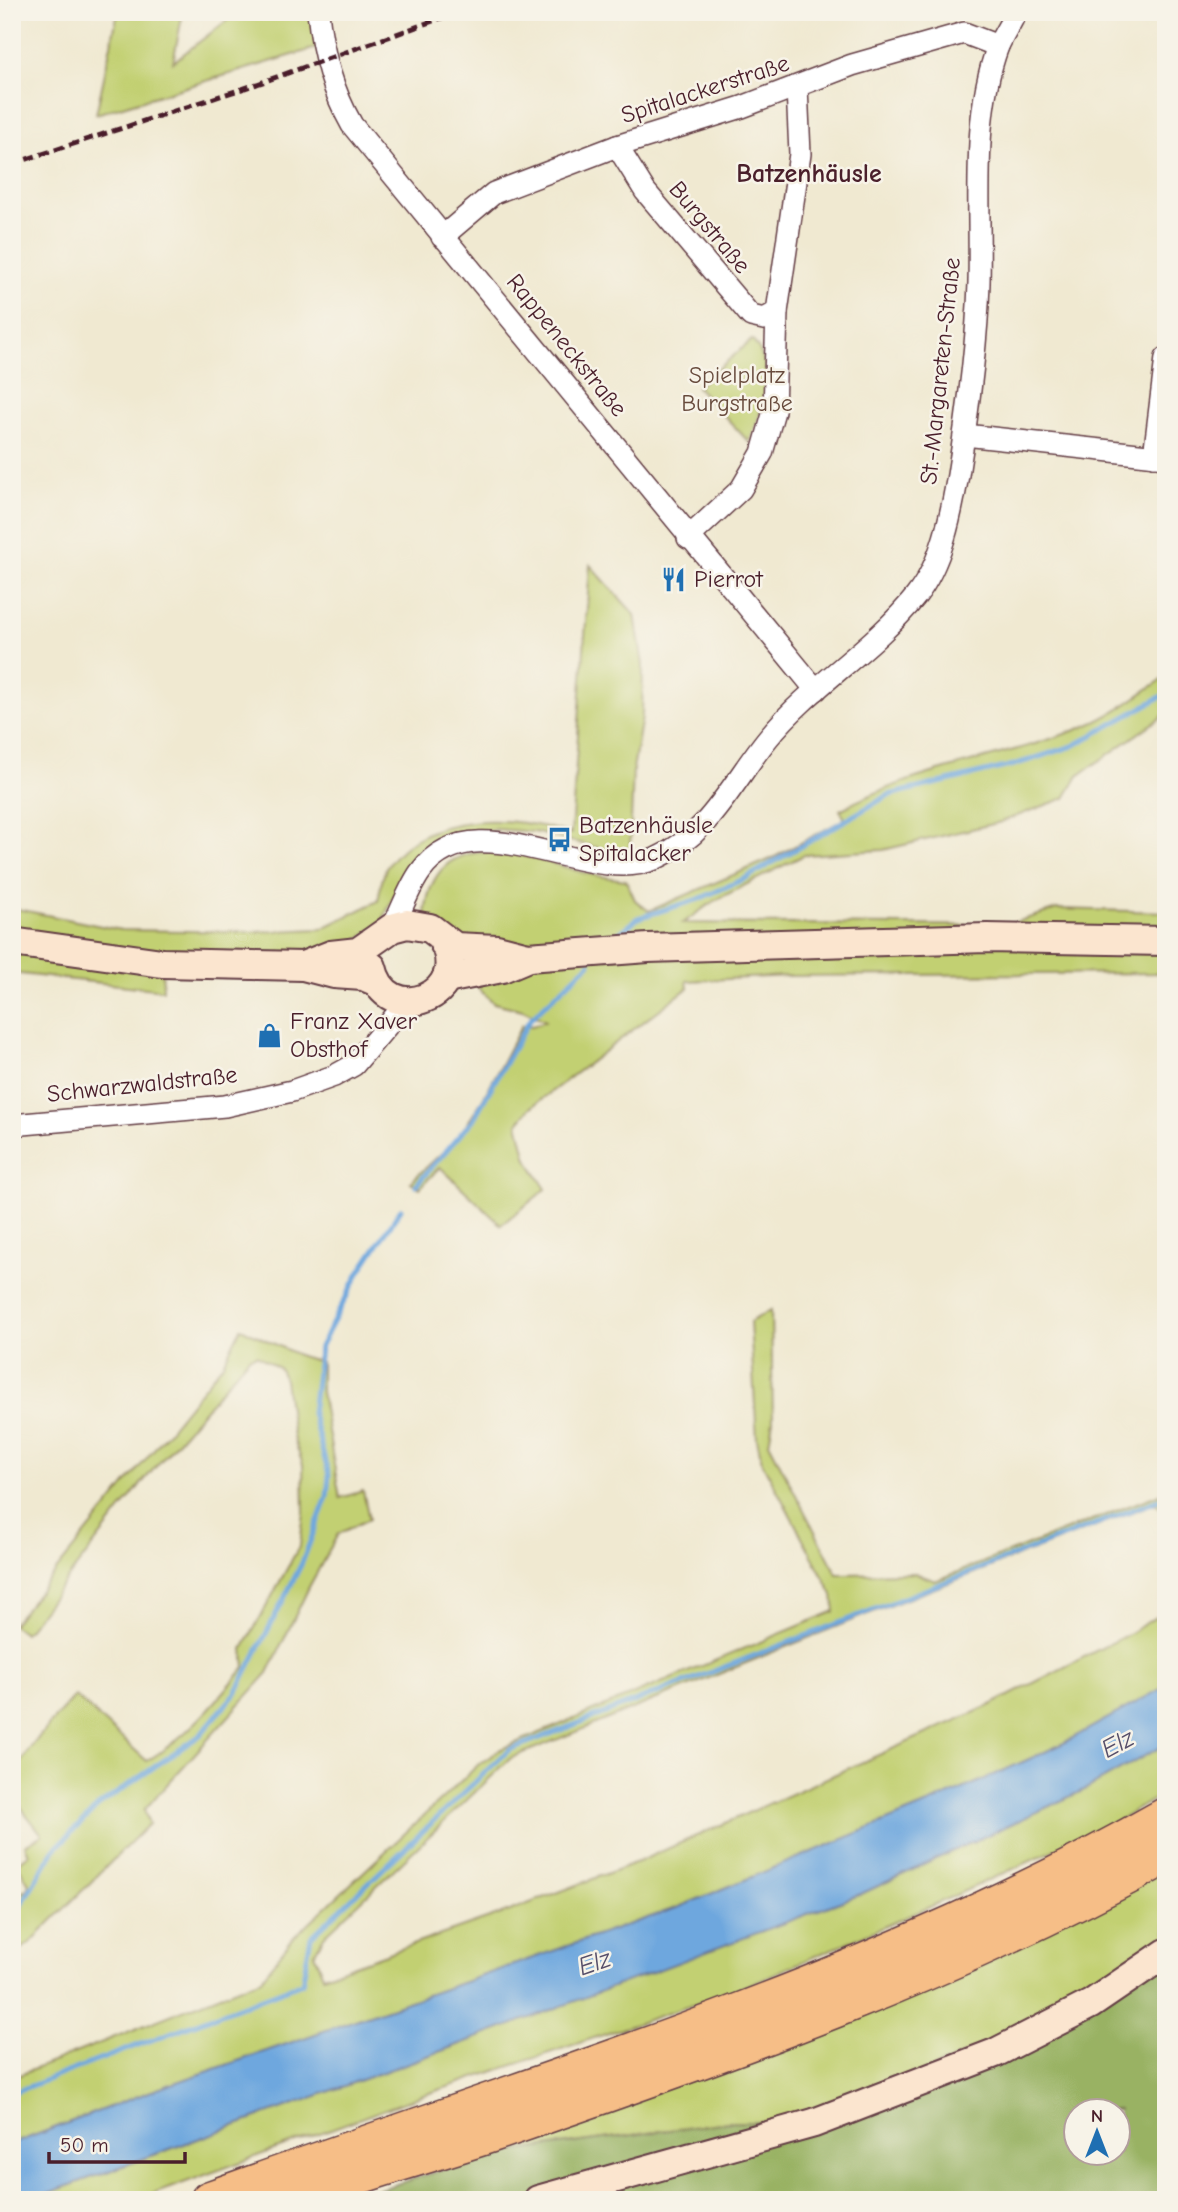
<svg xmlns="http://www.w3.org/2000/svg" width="1178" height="2212" viewBox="0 0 1178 2212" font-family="'Comic Neue',sans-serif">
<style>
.green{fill:#c2d072;stroke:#86784e;stroke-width:2}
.forest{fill:#99b264;stroke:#726848;stroke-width:2;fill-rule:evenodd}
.water{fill:#6ea7de;stroke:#5c6384;stroke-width:2}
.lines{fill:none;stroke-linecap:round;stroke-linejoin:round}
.stream{stroke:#6ea7de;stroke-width:5}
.street-casing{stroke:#633d44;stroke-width:24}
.secondary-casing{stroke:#633d44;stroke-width:32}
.highway-casing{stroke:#633d44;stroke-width:40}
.street{stroke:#fff;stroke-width:21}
.secondary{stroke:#fbe5cf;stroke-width:28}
.highway{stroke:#f6be87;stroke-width:37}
.rail{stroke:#4a1f2b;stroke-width:5;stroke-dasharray:10 5;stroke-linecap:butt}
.labels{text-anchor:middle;stroke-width:5;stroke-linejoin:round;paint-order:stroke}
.street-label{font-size:24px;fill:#4a1f2b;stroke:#f7f3e8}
.park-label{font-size:24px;fill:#684b3d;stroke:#f7f3e8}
.poi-label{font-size:24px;fill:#4a1f2b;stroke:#f7f3e8;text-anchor:start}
.neighbourhood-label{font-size:26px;font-weight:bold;fill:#4a1f2b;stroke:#f7f3e8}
.water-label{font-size:26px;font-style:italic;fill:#574f6a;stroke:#f7f3e8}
</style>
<rect width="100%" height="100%" fill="#f7f3e8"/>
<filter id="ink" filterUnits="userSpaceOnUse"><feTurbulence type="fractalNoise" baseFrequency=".0143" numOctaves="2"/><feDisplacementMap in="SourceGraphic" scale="14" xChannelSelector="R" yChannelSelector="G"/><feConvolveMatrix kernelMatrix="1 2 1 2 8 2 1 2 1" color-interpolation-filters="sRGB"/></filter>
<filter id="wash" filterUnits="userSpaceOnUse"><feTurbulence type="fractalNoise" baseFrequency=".00686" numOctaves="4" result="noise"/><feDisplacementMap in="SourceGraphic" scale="28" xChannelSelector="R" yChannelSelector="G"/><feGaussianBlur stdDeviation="1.57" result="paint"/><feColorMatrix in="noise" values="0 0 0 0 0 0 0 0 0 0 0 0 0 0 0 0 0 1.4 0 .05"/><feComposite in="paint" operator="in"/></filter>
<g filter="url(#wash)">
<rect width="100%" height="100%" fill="#f0e9d1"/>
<!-- green -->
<g class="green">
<path d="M 118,12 L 183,12 L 173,62 L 238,12 L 318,12 L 323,46 L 96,114 Z"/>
<path d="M 752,340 C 778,369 763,411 749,442 L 697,387 Z"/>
<path d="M 590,565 L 635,615 L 643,665 L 642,717 L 633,769 L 630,849 L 607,850 L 534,832 L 494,829 L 451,834 L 423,849 L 406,869 L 382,922 L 347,947 L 162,963 L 163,990 L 12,973 L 12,908 L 121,930 L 252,932 L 321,929 L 378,901 C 380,891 382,874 388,865 C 427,810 515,815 571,834 Z"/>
<path d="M 1166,677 L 1166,714 L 1078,776 L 1065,798 L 1001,822 L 883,850 L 804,855 L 714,901 L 683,923 L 1003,926 L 1057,909 L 1166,912 L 1166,973 L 788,976 L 687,981 L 688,988 L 530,1108 L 518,1123 L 527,1159 L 546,1189 L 501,1225 L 440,1167 L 420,1188 L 411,1182 C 424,1168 439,1157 451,1144 C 481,1111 500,1064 522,1025 L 532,1026 L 546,1021 L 523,1010 L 494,1003 L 481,991 L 425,916 C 432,824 518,853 578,871 C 594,876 610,878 626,880 L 635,900 L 649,911 L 773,858 L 845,819 L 840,810 C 918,767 1007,759 1088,725 C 1115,714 1141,693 1166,677 Z"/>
<path d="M 771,1310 L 773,1421 L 769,1443 L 837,1574 L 916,1573 L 935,1581 L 1165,1492 L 1166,1513 L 1155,1503 L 860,1617 L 511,1758 L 324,1936 L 314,1954 L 323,1976 L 504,1913 L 640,1861 L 991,1705 L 1125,1636 L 1166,1611 L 1166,1686 L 1058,1746 L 945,1797 L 679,1907 L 149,2092 L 12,2144 L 12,2078 L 261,1979 L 294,1937 L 478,1765 L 501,1749 L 835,1611 L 833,1595 L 762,1462 L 757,1439 L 750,1322 Z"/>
<path d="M 241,1328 L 300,1356 L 321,1362 L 321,1392 L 340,1498 L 363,1491 L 369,1519 L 338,1534 L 309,1587 L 268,1673 L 144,1810 L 149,1824 L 31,1942 L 12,1956 L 12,1897 L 28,1889 L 29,1884 L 17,1863 L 29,1854 L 25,1845 L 42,1835 C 33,1822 20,1809 14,1795 C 2,1771 59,1714 75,1696 L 147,1761 C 187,1737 215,1703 245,1667 L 243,1649 L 300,1545 L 304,1512 L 303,1465 L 293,1437 L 285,1380 L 280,1369 L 257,1355 L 249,1357 L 141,1484 L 25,1633 L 12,1625 L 222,1365 Z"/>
<path d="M 1166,1744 L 1166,1792 L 1114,1823 L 925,1909 L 734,1991 L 421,2096 L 137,2200 L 29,2200 L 455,2046 L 861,1894 L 1084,1790 Z"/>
<path d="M 1166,1855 L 1166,1953 L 1129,1979 L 814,2123 L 728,2122 L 494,2154 L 475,2139 Z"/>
</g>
<!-- forest -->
<path class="forest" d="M 1166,1953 L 1166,2200 L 344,2200 L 494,2154 L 728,2122 L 814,2123 L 995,2053 ZM 1076,2110 L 1118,2110 L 1118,2152 L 1076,2152 Z"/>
<!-- water -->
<path class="water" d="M 1166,1686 L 1166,1744 L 1084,1790 L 861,1894 L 455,2046 L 29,2200 L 12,2200 L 12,2144 L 149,2092 L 679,1907 L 945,1797 L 1058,1746 Z"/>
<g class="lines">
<!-- stream -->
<g class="stream">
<path d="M 611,940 L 638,918 L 699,899 L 746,878 L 889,795 L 1014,765 L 1073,746 L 1166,694"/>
<path d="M 416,1185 L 473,1120 L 530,1019 L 590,963"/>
<path d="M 12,1920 L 54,1850 L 98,1806 L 199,1736 L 236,1693 L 302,1563 L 327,1497 L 329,1475 L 312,1413 L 320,1347 L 359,1273 L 401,1209"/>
<path d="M 12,2093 L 302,1983 L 311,1937 L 509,1750 L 1166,1497"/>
</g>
</g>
</g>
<g filter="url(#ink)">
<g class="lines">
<defs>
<g id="street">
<path d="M 318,12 C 322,52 332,90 352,125 L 816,690"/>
<path d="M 617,146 L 645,191 L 751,316 L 764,319 L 777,312"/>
<path d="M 442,237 L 494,193 L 617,146 L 742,107 L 852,65 L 964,33 L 998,46"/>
<path d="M 965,435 L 1166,457"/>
<path d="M 1154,456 L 1166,358"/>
<path d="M 688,538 L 741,489 L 762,453 L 774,411 L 777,312 L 800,154 L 797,87"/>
<path d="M 392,928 C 402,910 409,887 421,871 C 474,798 589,888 655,859 C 711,834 732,782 768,738 C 811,685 873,650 916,596 C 942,563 951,515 958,475 C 968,412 977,346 979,283 C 981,207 971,118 998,46 C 1003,35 1011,23 1016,12"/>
<path d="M 12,1125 L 225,1106 L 292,1091 L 334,1076 L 354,1065 L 408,1001"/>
</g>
<g id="secondary">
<path d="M 12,942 L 162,963 L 303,966 L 334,974 L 363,976 L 377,982"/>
<path d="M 303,966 L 331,955 L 358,952 L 392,928 L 407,924 L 430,928 L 455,947 L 497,949 L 528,957 L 648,948 L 987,938 L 1166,941"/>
<path d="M 372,967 C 386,1031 476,995 442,939"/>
<path d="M 446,979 L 502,968 L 528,957"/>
<path d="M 538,2200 L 814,2123 L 995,2053 L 1091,2004 L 1166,1953"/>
</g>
<g id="highway">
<path d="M 209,2200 C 531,2083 867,1987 1166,1816"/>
<path d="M 288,2200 C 355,2174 425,2156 493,2133 C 723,2054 953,1973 1166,1855"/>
</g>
</defs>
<!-- street casing -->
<use href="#street" class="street-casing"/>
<!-- secondary casing -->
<use href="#secondary" class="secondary-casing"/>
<!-- highway casing -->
<use href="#highway" class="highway-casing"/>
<!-- street -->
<use href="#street" class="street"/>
<!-- secondary -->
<use href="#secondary" class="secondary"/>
<!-- highway -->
<use href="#highway" class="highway"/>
<!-- rail -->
<path class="rail" d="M 12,164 L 257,84 L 458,12"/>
</g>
</g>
<!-- icons -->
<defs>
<symbol id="restaurant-bare" viewBox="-9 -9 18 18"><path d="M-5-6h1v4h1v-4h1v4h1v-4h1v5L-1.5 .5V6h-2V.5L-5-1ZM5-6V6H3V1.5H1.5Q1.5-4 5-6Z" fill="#1f6fb2" stroke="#f7f3e8" stroke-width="2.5" paint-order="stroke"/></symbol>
<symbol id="bus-bare" viewBox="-9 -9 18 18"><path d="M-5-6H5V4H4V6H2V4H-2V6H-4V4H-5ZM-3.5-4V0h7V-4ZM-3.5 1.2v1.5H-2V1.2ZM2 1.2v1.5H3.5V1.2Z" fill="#1f6fb2" stroke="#f7f3e8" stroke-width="2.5" paint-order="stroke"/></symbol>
<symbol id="shop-bare" viewBox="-9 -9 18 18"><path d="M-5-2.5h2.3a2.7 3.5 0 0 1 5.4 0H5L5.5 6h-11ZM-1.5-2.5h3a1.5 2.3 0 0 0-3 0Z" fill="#1f6fb2" stroke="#f7f3e8" stroke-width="2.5" paint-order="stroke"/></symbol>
</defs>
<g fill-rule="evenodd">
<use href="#restaurant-bare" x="656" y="562" width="35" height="35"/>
<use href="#bus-bare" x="542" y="822" width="35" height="35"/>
<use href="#shop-bare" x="252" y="1018" width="35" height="35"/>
</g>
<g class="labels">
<!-- street labels -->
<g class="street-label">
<text transform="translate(705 89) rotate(-18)" y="8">Spitalackerstraße</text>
<text transform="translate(710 227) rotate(50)" y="8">Burgstraße</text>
<text transform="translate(567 345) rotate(51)" y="8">Rappeneckstraße</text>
<text transform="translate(940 371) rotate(-84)" y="8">St.-Margareten-Straße</text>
<text transform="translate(142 1084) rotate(-6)" y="8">Schwarzwaldstraße</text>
</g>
<!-- park labels -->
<g class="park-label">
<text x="737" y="383">Spielplatz<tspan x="737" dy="28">Burgstraße</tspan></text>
</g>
<!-- poi labels -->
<g class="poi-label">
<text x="694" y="587">Pierrot</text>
<text x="579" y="833">Batzenhäusle<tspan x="579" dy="28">Spitalacker</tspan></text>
<text x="290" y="1029">Franz Xaver<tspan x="290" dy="28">Obsthof</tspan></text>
</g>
<!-- neighbourhood labels -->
<g class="neighbourhood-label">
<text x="809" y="182">Batzenhäusle</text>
</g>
<!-- water labels -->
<g class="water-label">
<text transform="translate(1117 1743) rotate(-28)" y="9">Elz</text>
<text transform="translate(594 1962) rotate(-19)" y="9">Elz</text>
</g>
</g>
<!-- margin -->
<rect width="1178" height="2212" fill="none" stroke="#f7f3e8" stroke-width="42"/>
<!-- north arrow -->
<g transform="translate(1097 2132)"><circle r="33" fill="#f7f3e8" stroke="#b29e9c" stroke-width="2"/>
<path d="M0-5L12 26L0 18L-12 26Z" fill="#1f6fb2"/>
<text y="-10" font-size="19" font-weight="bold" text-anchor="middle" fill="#4a1f2b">N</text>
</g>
<!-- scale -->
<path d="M49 2152v10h136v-10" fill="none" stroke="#4a1f2b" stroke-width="3.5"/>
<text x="60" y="2152" font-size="21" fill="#4a1f2b" stroke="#f7f3e8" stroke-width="5" paint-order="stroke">50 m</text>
</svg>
